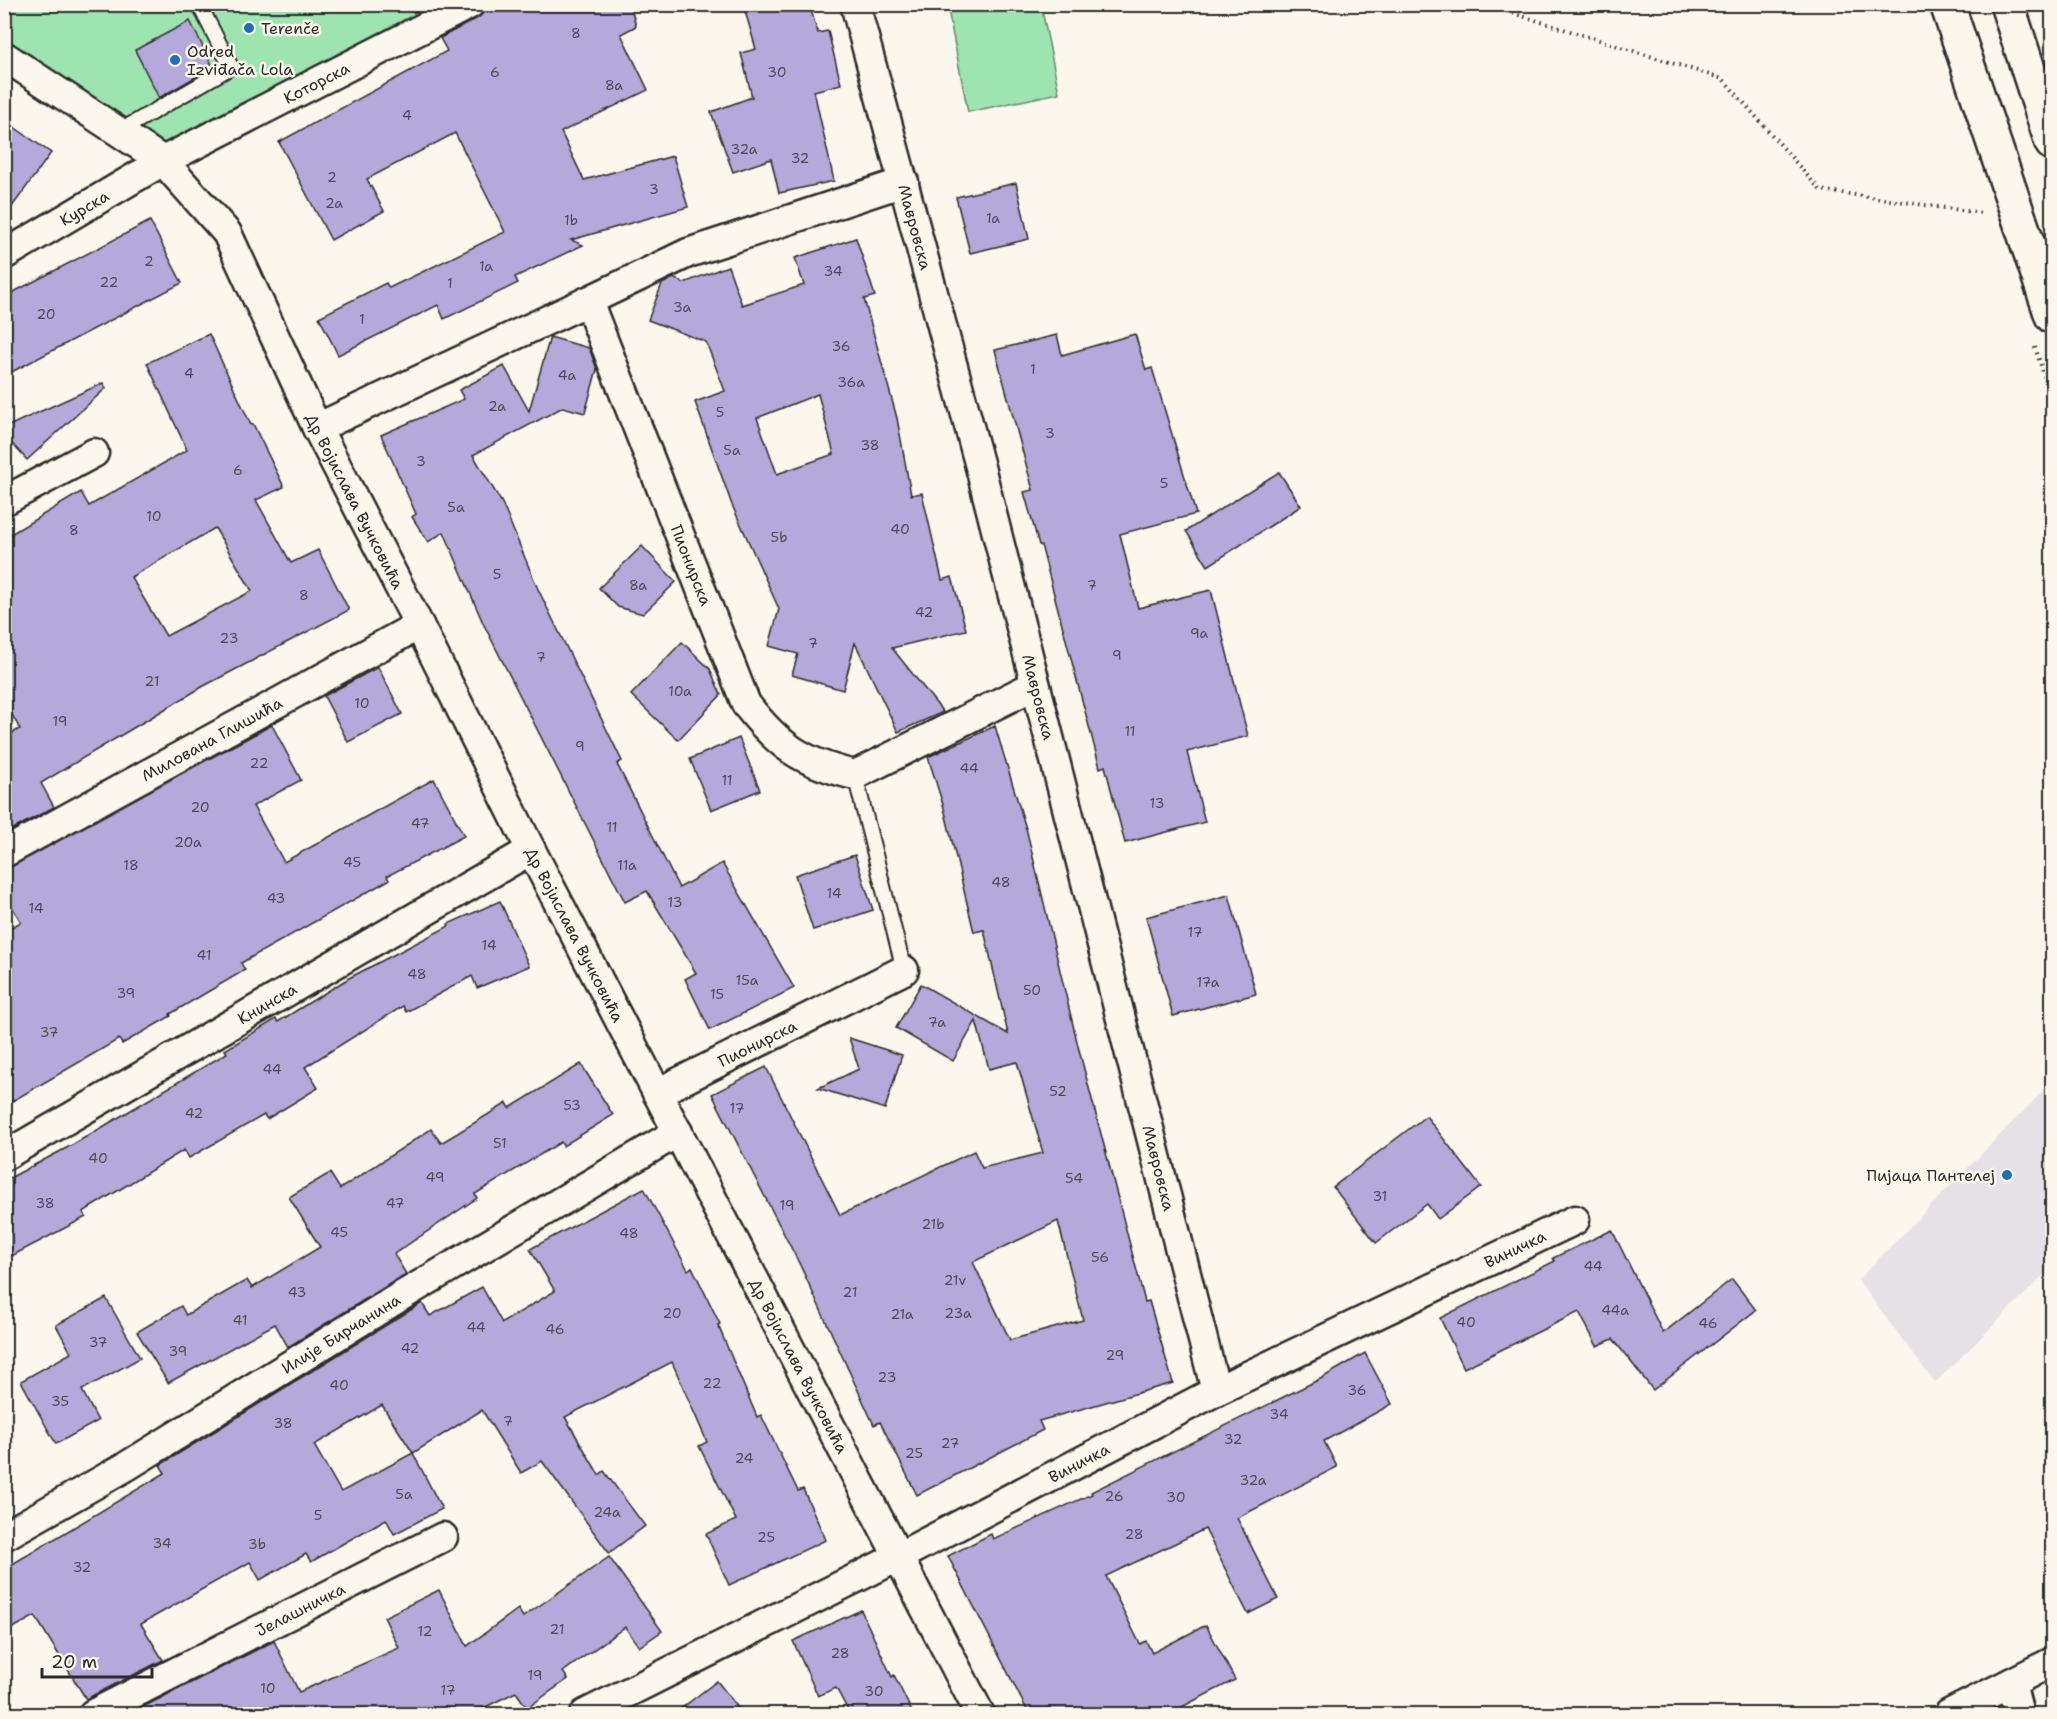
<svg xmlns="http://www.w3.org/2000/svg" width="2057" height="1719" viewBox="0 0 2057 1719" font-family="'Shantell Sans',sans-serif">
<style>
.built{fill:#e6e0e7}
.green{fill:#9ee4b0;stroke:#64886e;stroke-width:1.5}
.building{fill:#b4a9da;stroke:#2b2b2b;stroke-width:1.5;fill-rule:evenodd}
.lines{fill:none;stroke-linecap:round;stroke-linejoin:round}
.lane-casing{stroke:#2b2b2b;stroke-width:18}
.street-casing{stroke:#2b2b2b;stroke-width:33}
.secondary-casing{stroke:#2b2b2b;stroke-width:38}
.path{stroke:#2b2b2b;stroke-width:4;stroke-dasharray:1.5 4.5;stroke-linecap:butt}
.lane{stroke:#fbf7ec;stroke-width:14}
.street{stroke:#fbf7ec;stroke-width:28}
.secondary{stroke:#fbf7ec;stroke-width:33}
.poi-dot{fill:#1f6fb2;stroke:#fbf7ec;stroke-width:2}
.labels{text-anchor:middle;stroke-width:5;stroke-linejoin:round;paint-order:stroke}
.number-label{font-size:14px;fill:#4d4a57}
.poi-label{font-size:16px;fill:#2b2b2b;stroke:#fbf7ec;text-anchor:start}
.street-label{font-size:16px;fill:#2b2b2b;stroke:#fbf7ec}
</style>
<rect width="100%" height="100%" fill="#fbf7ec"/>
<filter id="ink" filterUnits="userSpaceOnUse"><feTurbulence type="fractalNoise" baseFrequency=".0167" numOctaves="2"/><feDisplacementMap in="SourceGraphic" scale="12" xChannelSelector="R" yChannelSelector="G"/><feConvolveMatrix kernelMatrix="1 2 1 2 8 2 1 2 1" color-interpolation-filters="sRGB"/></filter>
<g filter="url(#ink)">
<!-- built -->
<path class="built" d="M 2052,1082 L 2052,1267 L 1935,1383 L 1858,1280 Z"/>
<!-- green -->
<g class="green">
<path d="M 5,4 L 409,4 L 419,23 L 174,157 L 5,39 Z"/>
<path d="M 947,5 L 1041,5 L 1059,93 L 968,112 Z"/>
</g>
<!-- building -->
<g class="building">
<path d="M 486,4 L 630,4 L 636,26 L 621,34 L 648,90 L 561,132 L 584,180 L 673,156 L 688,207 L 571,240 L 583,245 L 515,277 L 518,283 L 444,319 L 438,305 L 338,355 L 319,317 L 386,283 L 389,288 L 505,232 L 455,133 L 367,179 L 384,211 L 331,240 L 279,142 L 447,51 L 440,38 L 478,18 L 484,12 Z"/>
<path d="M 743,4 L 809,4 L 818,33 L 828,31 L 841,84 L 814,91 L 834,181 L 779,193 L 771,159 L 733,172 L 711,112 L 752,97 L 741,53 L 756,49 Z"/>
<path d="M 190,21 L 213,67 L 159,98 L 135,50 Z"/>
<path d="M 4,120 L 51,153 L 4,218 Z"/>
<path d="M 1016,183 L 1029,239 L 970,253 L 956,197 Z"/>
<path d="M 150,221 L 182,283 L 4,376 L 4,297 Z"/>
<path d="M 856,238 L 875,296 L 864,299 L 897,418 L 911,495 L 922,493 L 942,580 L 952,577 L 966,630 L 892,648 L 943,712 L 898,732 L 855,643 L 843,690 L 792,675 L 798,654 L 769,646 L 779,609 L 732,505 L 695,402 L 725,391 L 706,342 L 648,320 L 662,284 L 673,278 L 684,283 L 728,266 L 742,305 L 804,285 L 795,258 ZM 818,394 L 834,454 L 777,474 L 757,418 Z"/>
<path d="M 209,334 L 251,425 L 253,424 L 284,487 L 256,500 L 291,563 L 318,550 L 349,610 L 202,687 L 41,783 L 54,807 L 4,834 L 4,737 L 20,729 L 4,701 L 4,538 L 81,492 L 89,506 L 187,450 L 147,363 ZM 215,528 L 252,591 L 166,636 L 131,577 Z"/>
<path d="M 1135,334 L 1146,370 L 1152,368 L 1196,514 L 1120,534 L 1138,608 L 1211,590 L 1248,736 L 1187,752 L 1205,822 L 1125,843 L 1105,766 L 1100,768 L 1041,545 L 1039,545 L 1024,492 L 1033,490 L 995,350 L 1057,335 L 1062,355 Z"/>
<path d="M 550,337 L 589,348 L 597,369 L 585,413 L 563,407 L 473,455 L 502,503 L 538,589 L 622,761 L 617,764 L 679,888 L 722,863 L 794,988 L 710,1030 L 685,979 L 696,973 L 647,891 L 625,902 L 483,623 L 444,532 L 428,542 L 412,517 L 416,514 L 381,435 L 464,399 L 459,390 L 504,366 L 529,411 Z"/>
<path d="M 103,383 L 106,388 L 27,460 L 4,435 L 4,428 Z"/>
<path d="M 1279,472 L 1301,506 L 1208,566 L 1186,531 Z"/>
<path d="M 642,546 L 676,582 L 643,614 L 618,607 L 599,588 Z"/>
<path d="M 682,642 L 710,669 L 721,695 L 678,740 L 631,695 Z"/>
<path d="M 378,667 L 402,714 L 348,742 L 324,696 Z"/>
<path d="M 272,725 L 301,780 L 253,806 L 284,862 L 434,779 L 464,836 L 387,876 L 389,880 L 241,963 L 245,970 L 170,1014 L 171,1016 L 122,1044 L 119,1039 L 4,1106 L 4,931 L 21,922 L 4,893 L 4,869 Z"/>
<path d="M 995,726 L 1027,832 L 1078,1046 L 1145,1302 L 1149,1301 L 1173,1383 L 1039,1421 L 1043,1430 L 917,1495 L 880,1422 L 874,1425 L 800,1265 L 712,1094 L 766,1067 L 840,1215 L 974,1151 L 982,1168 L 1043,1153 L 1017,1062 L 989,1069 L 976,1021 L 953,1061 L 896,1028 L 921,984 L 1008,1034 L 984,930 L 974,932 L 944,808 L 928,757 ZM 1058,1221 L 1083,1320 L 1010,1340 L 973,1262 Z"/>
<path d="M 739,738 L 760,790 L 711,810 L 690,759 Z"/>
<path d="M 855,855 L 873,910 L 813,930 L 795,875 Z"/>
<path d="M 1229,895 L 1256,994 L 1173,1016 L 1146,917 Z"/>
<path d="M 500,901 L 529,966 L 477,988 L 472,976 L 406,1012 L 403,1006 L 305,1067 L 318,1088 L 267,1119 L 264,1115 L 189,1158 L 184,1150 L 83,1212 L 86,1217 L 4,1260 L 4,1181 L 74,1144 L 227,1053 L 225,1050 L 276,1019 L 278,1022 L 349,978 L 449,926 L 448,924 Z"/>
<path d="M 849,1038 L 902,1055 L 885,1109 L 818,1088 L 859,1069 Z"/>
<path d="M 581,1064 L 613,1115 L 563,1146 L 561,1142 L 475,1194 L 477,1198 L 394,1254 L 406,1274 L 288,1347 L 275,1324 L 168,1383 L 137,1332 L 181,1306 L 186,1315 L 247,1280 L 252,1288 L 320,1247 L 289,1197 L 330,1173 L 340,1189 L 431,1129 L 441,1143 L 507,1103 L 510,1108 Z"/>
<path d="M 1426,1116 L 1481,1187 L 1438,1219 L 1427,1204 L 1376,1243 L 1333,1187 Z"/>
<path d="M 644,1188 L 688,1270 L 692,1267 L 720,1324 L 718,1325 L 757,1417 L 761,1415 L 798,1491 L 803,1489 L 826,1540 L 729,1585 L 706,1534 L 736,1520 L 699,1446 L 707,1442 L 672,1362 L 565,1417 L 599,1475 L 604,1471 L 645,1526 L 609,1553 L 542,1461 L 521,1473 L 482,1410 L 413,1453 L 442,1509 L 394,1534 L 386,1519 L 311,1562 L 306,1554 L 260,1580 L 250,1562 L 141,1624 L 163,1660 L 86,1699 L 35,1616 L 4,1633 L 4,1569 L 165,1473 L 160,1465 L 422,1303 L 430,1316 L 482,1287 L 502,1323 L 555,1291 L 530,1249 ZM 382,1405 L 413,1453 L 341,1492 L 314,1445 Z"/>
<path d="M 1612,1230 L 1663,1333 L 1732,1279 L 1756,1310 L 1653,1390 L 1613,1339 L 1597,1346 L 1579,1312 L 1464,1368 L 1440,1318 L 1555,1261 L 1553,1258 Z"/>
<path d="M 106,1298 L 140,1358 L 82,1390 L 98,1421 L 56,1444 L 21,1381 L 71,1353 L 56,1325 Z"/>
<path d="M 1365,1353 L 1392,1404 L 1324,1441 L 1337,1467 L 1237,1518 L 1278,1599 L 1248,1614 L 1205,1529 L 1106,1576 L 1140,1644 L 1146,1641 L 1152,1653 L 1206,1625 L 1235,1680 L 1168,1714 L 1029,1714 L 948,1556 L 991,1534 L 993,1539 L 1092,1494 L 1091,1492 L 1322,1378 Z"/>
<path d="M 609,1557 L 662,1631 L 639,1647 L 625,1627 L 563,1672 L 568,1679 L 527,1708 L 516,1692 L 471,1714 L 129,1714 L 274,1641 L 299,1692 L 399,1648 L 384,1617 L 439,1590 L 467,1646 L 518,1609 L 523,1617 Z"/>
<path d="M 861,1610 L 892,1677 L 894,1675 L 913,1714 L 850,1714 L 836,1688 L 818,1696 L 793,1641 Z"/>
<path d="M 717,1681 L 743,1714 L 674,1714 Z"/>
</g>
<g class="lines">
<defs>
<g id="lane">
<path d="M 118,132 L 231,67 L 199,4"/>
<path d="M 855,775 L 904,970"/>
</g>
<g id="street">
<path id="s1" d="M 855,4 L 979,463 L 1216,1391"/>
<path id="s2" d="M 4,56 L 163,161 L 227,233 L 317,428 L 419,625 L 531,850 L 980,1714"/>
<path id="s3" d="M 904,182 L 688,253 L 588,301 L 746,704 C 778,746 803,763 855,775 L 1035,685"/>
<path id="s4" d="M 4,255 L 163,161 L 470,4"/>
<path d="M 317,428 L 588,301"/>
<path d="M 4,501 L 94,453"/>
<path id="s5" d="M 4,853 L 419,625"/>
<path id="s6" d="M 657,1093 L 904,970"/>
<path id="s7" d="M 4,1156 L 531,850"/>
<path id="s8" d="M 4,1536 L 127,1466 L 398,1298 L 678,1132"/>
<path d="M 2011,1683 L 2019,1714"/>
<path id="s9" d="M 93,1714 L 443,1537"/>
<path id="s10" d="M 585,1714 L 898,1557 L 1216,1391 L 1575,1220"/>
<path d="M 1949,1714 L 2052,1662"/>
</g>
<g id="secondary">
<path d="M 1947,4 L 2052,316"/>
<path d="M 2007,4 L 2052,143"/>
</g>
</defs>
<!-- lane casing -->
<use href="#lane" class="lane-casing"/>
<!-- street casing -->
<use href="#street" class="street-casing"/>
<!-- secondary casing -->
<use href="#secondary" class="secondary-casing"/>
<!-- path -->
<g class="path">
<path d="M 1484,4 L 1723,79 L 1820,190 L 1981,213"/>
<path d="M 2035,347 L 2052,400"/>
</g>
<!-- lane -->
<use href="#lane" class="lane"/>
<!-- street -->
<use href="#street" class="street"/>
<!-- secondary -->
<use href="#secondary" class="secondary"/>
</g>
</g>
<!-- markers -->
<g class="poi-dot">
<circle cx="249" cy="28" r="6"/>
<circle cx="175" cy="60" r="6"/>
<circle cx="2007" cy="1175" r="6"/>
</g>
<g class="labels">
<!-- number labels -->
<g class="number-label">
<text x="576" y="38">8</text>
<text x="495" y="77">6</text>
<text x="777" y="77">30</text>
<text x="614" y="90">8a</text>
<text x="407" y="120">4</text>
<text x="744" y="154">32a</text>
<text x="800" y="163">32</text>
<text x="332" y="182">2</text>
<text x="654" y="194">3</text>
<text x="334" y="208">2a</text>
<text x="993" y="223">1a</text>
<text x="571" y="225">1b</text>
<text x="149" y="266">2</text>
<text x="486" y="271">1a</text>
<text x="833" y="276">34</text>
<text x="109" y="287">22</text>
<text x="450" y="288">1</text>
<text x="682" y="312">3a</text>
<text x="46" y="319">20</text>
<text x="362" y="324">1</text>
<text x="841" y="351">36</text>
<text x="1033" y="374">1</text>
<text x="189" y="378">4</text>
<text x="567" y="380">4a</text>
<text x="851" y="387">36a</text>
<text x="497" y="411">2a</text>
<text x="720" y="417">5</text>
<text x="1050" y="438">3</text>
<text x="870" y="450">38</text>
<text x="732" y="455">5a</text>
<text x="421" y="466">3</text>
<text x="238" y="475">6</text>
<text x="1164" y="488">5</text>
<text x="456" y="512">5a</text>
<text x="154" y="521">10</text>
<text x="900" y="534">40</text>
<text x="74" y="535">8</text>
<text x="779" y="542">5b</text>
<text x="497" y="579">5</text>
<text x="638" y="590">8a</text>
<text x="1092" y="590">7</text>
<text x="304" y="600">8</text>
<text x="924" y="617">42</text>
<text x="1199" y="638">9a</text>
<text x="229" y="643">23</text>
<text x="813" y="648">7</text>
<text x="1117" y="660">9</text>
<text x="541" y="662">7</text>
<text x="152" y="686">21</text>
<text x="680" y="696">10a</text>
<text x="362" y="708">10</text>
<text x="60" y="726">19</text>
<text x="1130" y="736">11</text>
<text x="580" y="751">9</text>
<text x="259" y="768">22</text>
<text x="969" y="773">44</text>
<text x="727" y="785">11</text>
<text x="1157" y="808">13</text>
<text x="200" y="812">20</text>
<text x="420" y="828">47</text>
<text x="612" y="832">11</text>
<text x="188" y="847">20a</text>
<text x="352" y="867">45</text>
<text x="131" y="870">18</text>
<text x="627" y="870">11a</text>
<text x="1001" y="887">48</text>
<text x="834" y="898">14</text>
<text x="276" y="903">43</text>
<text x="675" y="907">13</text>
<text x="36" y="913">14</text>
<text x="1195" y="937">17</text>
<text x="489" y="950">14</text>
<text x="204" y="960">41</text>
<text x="417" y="979">48</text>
<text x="747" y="985">15a</text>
<text x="1208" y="987">17a</text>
<text x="1032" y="995">50</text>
<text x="126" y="998">39</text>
<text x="717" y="999">15</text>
<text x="937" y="1027">7a</text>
<text x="49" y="1037">37</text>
<text x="272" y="1074">44</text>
<text x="1058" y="1096">52</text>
<text x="572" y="1110">53</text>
<text x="737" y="1113">17</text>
<text x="194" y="1118">42</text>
<text x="500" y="1148">51</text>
<text x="98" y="1163">40</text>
<text x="435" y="1182">49</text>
<text x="1074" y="1183">54</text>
<text x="1380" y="1201">31</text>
<text x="45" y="1208">38</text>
<text x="395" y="1208">47</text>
<text x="787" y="1210">19</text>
<text x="933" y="1229">21b</text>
<text x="339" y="1237">45</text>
<text x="629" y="1238">48</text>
<text x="1100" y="1262">56</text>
<text x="1593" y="1271">44</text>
<text x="955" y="1285">21v</text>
<text x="297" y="1297">43</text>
<text x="850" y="1297">21</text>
<text x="1615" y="1315">44a</text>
<text x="672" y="1318">20</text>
<text x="958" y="1318">23a</text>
<text x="902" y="1319">21a</text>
<text x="240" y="1325">41</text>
<text x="1466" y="1327">40</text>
<text x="1708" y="1328">46</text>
<text x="476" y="1332">44</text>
<text x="555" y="1334">46</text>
<text x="98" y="1347">37</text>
<text x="410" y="1353">42</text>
<text x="178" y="1356">39</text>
<text x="1115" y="1360">29</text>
<text x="887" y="1382">23</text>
<text x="712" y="1388">22</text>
<text x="339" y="1390">40</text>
<text x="1357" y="1395">36</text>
<text x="60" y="1406">35</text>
<text x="1279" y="1419">34</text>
<text x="508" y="1426">7</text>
<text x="283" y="1428">38</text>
<text x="1233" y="1444">32</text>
<text x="950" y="1448">27</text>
<text x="914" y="1458">25</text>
<text x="744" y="1463">24</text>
<text x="1253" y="1485">32a</text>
<text x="404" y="1499">5a</text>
<text x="1114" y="1501">26</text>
<text x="1176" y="1502">30</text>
<text x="607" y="1517">24a</text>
<text x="318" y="1520">5</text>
<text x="1134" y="1539">28</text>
<text x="766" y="1542">25</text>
<text x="162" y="1548">34</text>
<text x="257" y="1549">3b</text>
<text x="82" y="1572">32</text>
<text x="557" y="1634">21</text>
<text x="425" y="1636">12</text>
<text x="840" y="1658">28</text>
<text x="535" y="1680">19</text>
<text x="268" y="1693">10</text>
<text x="448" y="1695">17</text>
<text x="874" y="1696">30</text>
</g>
<!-- poi labels -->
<g class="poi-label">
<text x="261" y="34">Terenče</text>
<text x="187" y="57">Odred<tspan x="187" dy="18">Izviđača Lola</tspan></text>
<text x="1995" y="1181" text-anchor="end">Пијаца Пантелеј</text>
</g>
<!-- street labels -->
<g class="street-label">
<text dy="6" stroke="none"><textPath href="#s4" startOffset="357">Которска</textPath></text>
<text dy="6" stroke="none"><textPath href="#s4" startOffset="93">Курска</textPath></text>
<text dy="6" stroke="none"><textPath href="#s1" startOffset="231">Мавровска</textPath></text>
<text dy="6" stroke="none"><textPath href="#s2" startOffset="584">Др Војислава Вучковића</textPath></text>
<text dy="6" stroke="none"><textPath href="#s3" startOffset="622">Пионирска</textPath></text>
<text dy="6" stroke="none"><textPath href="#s1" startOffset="717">Мавровска</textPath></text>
<text dy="6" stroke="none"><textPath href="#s5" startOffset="237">Милована Глишића</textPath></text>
<text dy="6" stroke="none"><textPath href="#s2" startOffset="1070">Др Војислава Вучковића</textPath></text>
<text dy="6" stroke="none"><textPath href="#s7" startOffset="304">Книнска</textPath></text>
<text dy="6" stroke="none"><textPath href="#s6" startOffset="112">Пионирска</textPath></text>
<text dy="6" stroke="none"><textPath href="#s1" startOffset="1203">Мавровска</textPath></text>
<text dy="6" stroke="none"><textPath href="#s10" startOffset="1040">Виничка</textPath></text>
<text dy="6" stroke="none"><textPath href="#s8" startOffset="393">Илије Бирчанина</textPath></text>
<text dy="6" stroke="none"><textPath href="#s2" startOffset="1556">Др Војислава Вучковића</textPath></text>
<text dy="6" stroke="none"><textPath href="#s10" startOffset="554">Виничка</textPath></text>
<text dy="6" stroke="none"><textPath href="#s9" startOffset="232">Јелашничка</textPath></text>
</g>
</g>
<!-- margin -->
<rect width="2057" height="1719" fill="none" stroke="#fbf7ec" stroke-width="24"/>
<rect x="12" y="12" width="2033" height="1695" fill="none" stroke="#2b2b2b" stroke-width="2" filter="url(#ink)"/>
<!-- scale -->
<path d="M42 1668v9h110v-9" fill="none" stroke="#2b2b2b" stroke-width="3"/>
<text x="51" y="1668" font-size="18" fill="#2b2b2b" stroke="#fbf7ec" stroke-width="4.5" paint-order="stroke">20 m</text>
</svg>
